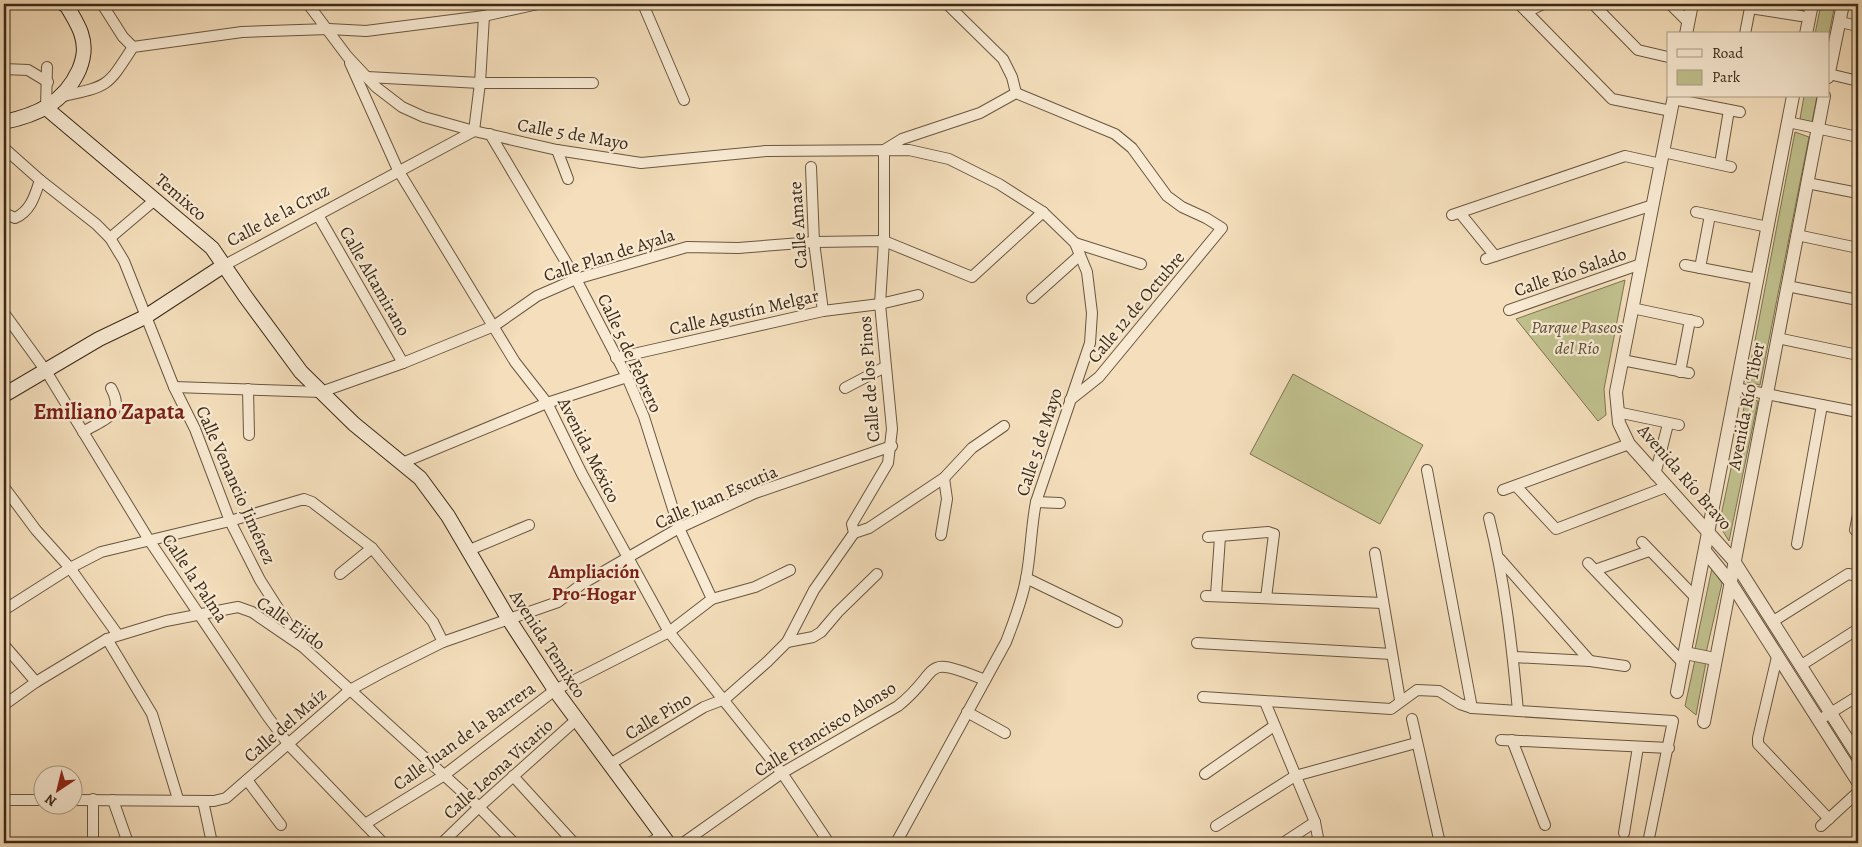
<svg xmlns="http://www.w3.org/2000/svg" width="1862" height="847" viewBox="0 0 1862 847" font-family="Alegreya,serif">
<style>
.green{fill:#c0c08d;stroke:#7e7452}
.lines{fill:none;stroke-linecap:round;stroke-linejoin:round}
.minor-casing{stroke:#695640;stroke-width:12}
.tertiary-casing{stroke:#695640;stroke-width:14}
.secondary-casing{stroke:#3b2917;stroke-width:16}
.minor{stroke:#f8ead3;stroke-width:10}
.tertiary{stroke:#f8ead3;stroke-width:12}
.secondary{stroke:#f8ead3;stroke-width:14}
.labels{text-anchor:middle;stroke-width:4.5;stroke-linejoin:round;paint-order:stroke}
.street-label{font-size:18px;fill:#3b2917;stroke:#f8ead3}
.park-label{font-size:18px;font-style:italic;fill:#5c4f34;stroke:#f8ead3}
.neighbourhood-label{font-size:19px;font-weight:bold;fill:#7a1f14;stroke:#f8ead3}
.district-label{font-size:22px;font-weight:bold;fill:#7a1f14;stroke:#f8ead3}
</style>
<rect width="100%" height="100%" fill="#f4debb"/>
<filter id="stains"><feTurbulence type="fractalNoise" baseFrequency=".004" numOctaves="4"/><feColorMatrix values="0 0 0 0 .2 0 0 0 0 .09 0 0 0 0 .02 0 0 0 .5 -.17"/></filter>
<radialGradient id="worn" r=".72"><stop offset=".6" stop-color="#630" stop-opacity="0"/><stop offset="1" stop-color="#630" stop-opacity=".3"/></radialGradient>
<!-- green -->
<g class="green">
<path d="M 1821,4 L 1835,4 L 1828,39 L 1828,34 L 1815,34 Z"/>
<path d="M 1804,96 L 1817,96 L 1812,122 L 1800,119 Z"/>
<path d="M 1795,132 L 1809,137 L 1760,385 L 1747,382 Z"/>
<path d="M 1625,280 L 1604,389 L 1606,415 L 1598,421 L 1516,319 Z"/>
<path d="M 1293,374 L 1423,445 L 1380,524 L 1250,454 Z"/>
<path d="M 1746,398 L 1758,401 L 1729,541 L 1719,525 Z"/>
<path d="M 1712,568 L 1722,583 L 1706,653 L 1695,649 Z"/>
<path d="M 1695,660 L 1706,662 L 1696,715 L 1685,706 Z"/>
</g>
<g class="lines">
<defs>
<g id="minor">
<path d="M 102,4 L 123,37 L 133,47"/>
<path d="M 308,4 L 347,56 L 376,87 L 402,107 L 424,117 L 474,131 L 557,150 L 641,163 L 766,151 L 909,150 L 949,159 L 999,184 L 1043,212 L 1075,243 L 1087,272 L 1092,313 L 1090,343 L 1036,502 C 1031,527 1031,553 1026,579 C 1022,601 1014,621 1006,642 L 896,843"/>
<path d="M 643,4 L 684,100"/>
<path d="M 947,4 L 1003,59 L 1012,77 L 1016,93"/>
<path d="M 1519,4 L 1612,99 L 1671,111"/>
<path d="M 1593,4 L 1638,50 L 1668,57"/>
<path d="M 1670,4 L 1688,22"/>
<path d="M 1527,12 L 1543,4"/>
<path d="M 1840,22 L 1858,26"/>
<path d="M 1745,34 L 1750,8 L 1801,16"/>
<path d="M 350,63 L 398,170 L 515,362 L 547,403 L 582,474 L 669,632 L 782,773 L 829,843"/>
<path d="M 4,69 L 28,70 L 48,82"/>
<path d="M 1829,74 L 1858,81"/>
<path d="M 367,77 L 480,83 L 593,83"/>
<path d="M 1016,93 L 1115,134 L 1132,148 L 1167,196 L 1182,207 L 1206,218 L 1222,228 L 1099,377 L 1070,400"/>
<path d="M 63,96 C 109,86 107,87 133,47 L 242,32 L 329,29 L 366,31 L 484,16 L 538,4"/>
<path d="M 1673,99 L 1740,112"/>
<path d="M 46,108 L 47,67"/>
<path d="M 1788,122 L 1858,137"/>
<path d="M 474,131 L 480,83 L 484,16"/>
<path d="M 490,134 L 576,279 L 627,377 L 644,417 L 679,528 L 712,599"/>
<path d="M 4,148 L 40,180 L 96,224 L 110,238 L 124,261 L 174,387 L 195,429 L 230,521 L 260,580 L 302,646"/>
<path d="M 557,150 L 568,179"/>
<path d="M 1663,152 L 1731,167"/>
<path d="M 1720,164 L 1729,110"/>
<path d="M 811,167 L 814,242 L 823,311"/>
<path d="M 1807,183 L 1858,193"/>
<path d="M 1696,212 L 1768,227"/>
<path d="M 4,213 L 15,218 C 31,211 35,195 40,180"/>
<path d="M 1460,213 L 1495,256"/>
<path d="M 318,215 L 403,363"/>
<path d="M 1452,215 L 1625,156 L 1661,164"/>
<path d="M 1797,235 L 1858,248"/>
<path d="M 110,238 L 156,199"/>
<path d="M 1075,243 L 1141,264"/>
<path d="M 1486,259 L 1653,205"/>
<path d="M 1685,265 L 1758,279"/>
<path d="M 223,266 L 474,131"/>
<path d="M 1700,268 L 1710,215"/>
<path d="M 1787,286 L 1858,300"/>
<path d="M 1032,298 L 1080,255"/>
<path d="M 1632,308 L 1698,322"/>
<path d="M 1509,310 L 1641,264"/>
<path d="M 4,313 L 46,371 L 149,540 L 268,717 L 289,745 L 383,843"/>
<path d="M 1777,338 L 1858,355"/>
<path d="M 616,358 L 823,311 L 880,304 L 918,295"/>
<path d="M 1622,360 L 1689,373"/>
<path d="M 1680,372 L 1690,320"/>
<path d="M 174,387 L 321,392 L 403,363 L 494,326 L 537,296 L 576,279 L 687,247 L 738,248 L 814,242 L 884,241 L 972,277 L 1043,212"/>
<path d="M 845,388 L 885,367"/>
<path d="M 1736,388 L 1858,412"/>
<path d="M 248,389 L 249,435"/>
<path d="M 1617,412 L 1679,425"/>
<path d="M 83,432 C 104,419 126,415 111,388"/>
<path d="M 402,463 L 547,403 L 627,377"/>
<path d="M 1427,470 L 1472,708"/>
<path d="M 1655,475 L 1668,424"/>
<path d="M 1516,486 L 1556,529 L 1666,487"/>
<path d="M 4,487 L 36,530 L 70,568 L 118,635"/>
<path d="M 1503,490 L 1629,444"/>
<path d="M 1036,502 L 1060,503"/>
<path d="M 1489,518 C 1505,582 1512,646 1518,711"/>
<path d="M 1855,530 L 1858,515"/>
<path d="M 854,533 L 869,528 L 944,478 L 972,448 L 1004,426"/>
<path d="M 941,535 L 947,499 L 944,478"/>
<path d="M 1208,537 L 1268,532 L 1274,534 L 1266,598"/>
<path d="M 1642,542 L 1695,597"/>
<path d="M 1797,544 L 1822,405"/>
<path d="M 467,551 L 529,525"/>
<path d="M 1375,553 L 1400,700"/>
<path d="M 1500,559 L 1590,661"/>
<path d="M 1588,563 L 1683,663"/>
<path d="M 1595,570 L 1649,551"/>
<path d="M 340,574 L 372,548"/>
<path d="M 1026,578 L 1117,622"/>
<path d="M 1216,595 L 1220,537"/>
<path d="M 1206,596 L 1383,603"/>
<path d="M 4,610 L 70,568 L 101,552 L 230,521 L 304,499 L 312,502 L 372,548 L 433,622 L 443,642"/>
<path d="M 1772,622 L 1848,574 L 1858,576"/>
<path d="M 107,639 L 152,714 L 178,799"/>
<path d="M 787,642 L 813,637 L 821,632 L 838,612 L 877,574"/>
<path d="M 1197,643 L 1392,654"/>
<path d="M 4,645 L 36,682"/>
<path d="M 1514,657 L 1590,661 L 1625,666"/>
<path d="M 1777,657 L 1758,738 L 1758,744 L 1829,819"/>
<path d="M 1800,666 L 1858,629"/>
<path d="M 1203,697 L 1391,709 L 1417,690 L 1439,691 L 1460,704 L 1472,708 L 1673,721 L 1648,843"/>
<path d="M 1265,702 L 1315,822 L 1319,843"/>
<path d="M 4,705 L 36,682 L 107,639 L 166,621 L 238,607 L 252,612 L 303,647 L 479,807 L 514,843"/>
<path d="M 967,712 L 1005,733"/>
<path d="M 1824,717 L 1858,696"/>
<path d="M 1412,719 L 1439,839"/>
<path d="M 1501,740 L 1669,748"/>
<path d="M 1512,740 L 1545,825"/>
<path d="M 610,764 L 704,707 L 725,699 L 767,662 L 787,642 L 814,590 L 854,533 L 852,524 L 888,463 L 892,429 L 880,304 L 884,241 L 884,150 L 902,139 L 980,113 L 1016,93"/>
<path d="M 1205,774 L 1274,726"/>
<path d="M 513,776 L 574,843"/>
<path d="M 247,780 L 281,825"/>
<path d="M 93,799 L 93,843"/>
<path d="M 4,800 L 42,800"/>
<path d="M 72,800 L 214,801 L 226,798 L 350,690 L 383,672 L 443,642 L 558,602 L 582,584 L 679,528 L 755,493 L 892,446"/>
<path d="M 113,800 L 128,843"/>
<path d="M 203,801 L 212,843"/>
<path d="M 365,824 L 443,776 L 555,690 L 669,632 L 712,599 L 755,587 L 790,570"/>
<path d="M 1216,826 L 1295,776 L 1416,743"/>
<path d="M 1821,826 L 1858,792"/>
<path d="M 1624,833 L 1638,747"/>
<path d="M 442,843 L 479,807 L 576,720"/>
<path d="M 649,843 L 664,835"/>
<path d="M 683,843 L 782,773 L 898,706 C 943,670 919,653 985,680"/>
<path d="M 1283,843 L 1315,822"/>
</g>
<g id="tertiary">
<path d="M 1686,34 L 1692,4"/>
<path d="M 1806,34 L 1812,4"/>
<path d="M 1828,77 L 1843,4"/>
<path d="M 1674,96 L 1616,392 L 1619,423 L 1629,444 L 1734,561 L 1858,756"/>
<path d="M 1705,551 L 1731,583 L 1858,782"/>
<path d="M 1685,653 L 1715,659"/>
<path d="M 1677,692 L 1793,96"/>
<path d="M 1704,722 L 1824,96"/>
</g>
<g id="secondary">
<path d="M 46,108 L 212,248 L 245,296 L 301,372 L 354,424 L 420,478 L 448,516 L 508,618 L 555,690 L 668,843"/>
<path d="M 4,122 C 37,115 64,103 79,70 C 84,58 86,47 81,33 C 78,24 72,15 67,6 L 64,4"/>
<path d="M 4,395 L 99,339 L 145,317 L 223,266"/>
</g>
</defs>
<!-- minor casing -->
<use href="#minor" class="minor-casing"/>
<!-- tertiary casing -->
<use href="#tertiary" class="tertiary-casing"/>
<!-- secondary casing -->
<use href="#secondary" class="secondary-casing"/>
<!-- minor -->
<use href="#minor" class="minor"/>
<!-- tertiary -->
<use href="#tertiary" class="tertiary"/>
<!-- secondary -->
<use href="#secondary" class="secondary"/>
</g>
<g class="labels">
<!-- street labels -->
<g class="street-label">
<text transform="translate(573 134) rotate(10)" y="6">Calle 5 de Mayo</text>
<text transform="translate(181 197) rotate(41)" y="6">Temixco</text>
<text transform="translate(278 215) rotate(-28)" y="6">Calle de la Cruz</text>
<text transform="translate(798 225) rotate(-94)" y="6">Calle Amate</text>
<text transform="translate(609 255) rotate(-18)" y="6">Calle Plan de Ayala</text>
<text transform="translate(1570 272) rotate(-19)" y="6">Calle Río Salado</text>
<text transform="translate(375 281) rotate(60)" y="6">Calle Altamirano</text>
<text transform="translate(1136 307) rotate(-50)" y="6">Calle 12 de Octubre</text>
<text transform="translate(744 312) rotate(-13)" y="6">Calle Agustín Melgar</text>
<text transform="translate(630 353) rotate(65)" y="6">Calle 5 de Febrero</text>
<text transform="translate(869 379) rotate(-94)" y="6">Calle de los Pinos</text>
<text transform="translate(1746 406) rotate(-79)" y="6">Avenida Río Tiber</text>
<text transform="translate(1039 442) rotate(-72)" y="6">Calle 5 de Mayo</text>
<text transform="translate(589 450) rotate(63)" y="6">Avenida México</text>
<text transform="translate(1685 477) rotate(49)" y="6">Avenida Río Bravo</text>
<text transform="translate(236 485) rotate(66)" y="6">Calle Venancio Jiménez</text>
<text transform="translate(716 497) rotate(-24)" y="6">Calle Juan Escutia</text>
<text transform="translate(195 578) rotate(56)" y="6">Calle la Palma</text>
<text transform="translate(291 623) rotate(35)" y="6">Calle Ejido</text>
<text transform="translate(548 644) rotate(57)" y="6">Avenida Temixco</text>
<text transform="translate(658 716) rotate(-31)" y="6">Calle Pino</text>
<text transform="translate(285 725) rotate(-41)" y="6">Calle del Maíz</text>
<text transform="translate(825 729) rotate(-32)" y="6">Calle Francisco Alonso</text>
<text transform="translate(464 736) rotate(-36)" y="6">Calle Juan de la Barrera</text>
<text transform="translate(498 769) rotate(-42)" y="6">Calle Leona Vicario</text>
</g>
<!-- park labels -->
<g class="park-label">
<text x="1577" y="333">Parque Paseos<tspan x="1577" dy="21">del Río</tspan></text>
</g>
<!-- neighbourhood labels -->
<g class="neighbourhood-label">
<text x="594" y="578">Ampliación<tspan x="594" dy="22">Pro-Hogar</tspan></text>
</g>
<!-- district labels -->
<g class="district-label">
<text x="109" y="419">Emiliano Zapata</text>
</g>
</g>
<!-- margin -->
<rect width="1862" height="847" fill="none" stroke="#f4debb" stroke-width="20"/>
<rect x="5" y="5" width="1852" height="837" fill="none" stroke="#3b2917" stroke-width="2.5"/>
<rect x="10" y="10" width="1842" height="827" fill="none" stroke="#3b2917"/>
<!-- legend -->
<rect x="1667" y="32" width="162" height="65" fill="#f8ead3" stroke="#ac9d88"/>
<rect x="1677" y="49" width="25" height="8" fill="#f8ead3" stroke="#ac9d88"/>
<text x="1712" y="58" font-size="15" fill="#3b2917">Road</text>
<rect x="1677" y="70" width="25" height="15" fill="#c0c08d" stroke="#ac9d88"/>
<text x="1712" y="82" font-size="15" fill="#3b2917">Park</text>
<!-- north arrow -->
<g transform="translate(58 790) rotate(215)"><circle r="24" fill="#f8ead3" stroke="#ac9d88"/>
<path d="M0-4L9 19L0 12L-9 19Z" fill="#8f2418"/>
<text y="-8" font-size="14" font-weight="bold" text-anchor="middle" fill="#3b2917">N</text>
</g>
<rect width="100%" height="100%" filter="url(#stains)"/>
<rect width="100%" height="100%" fill="url(#worn)"/>
</svg>
